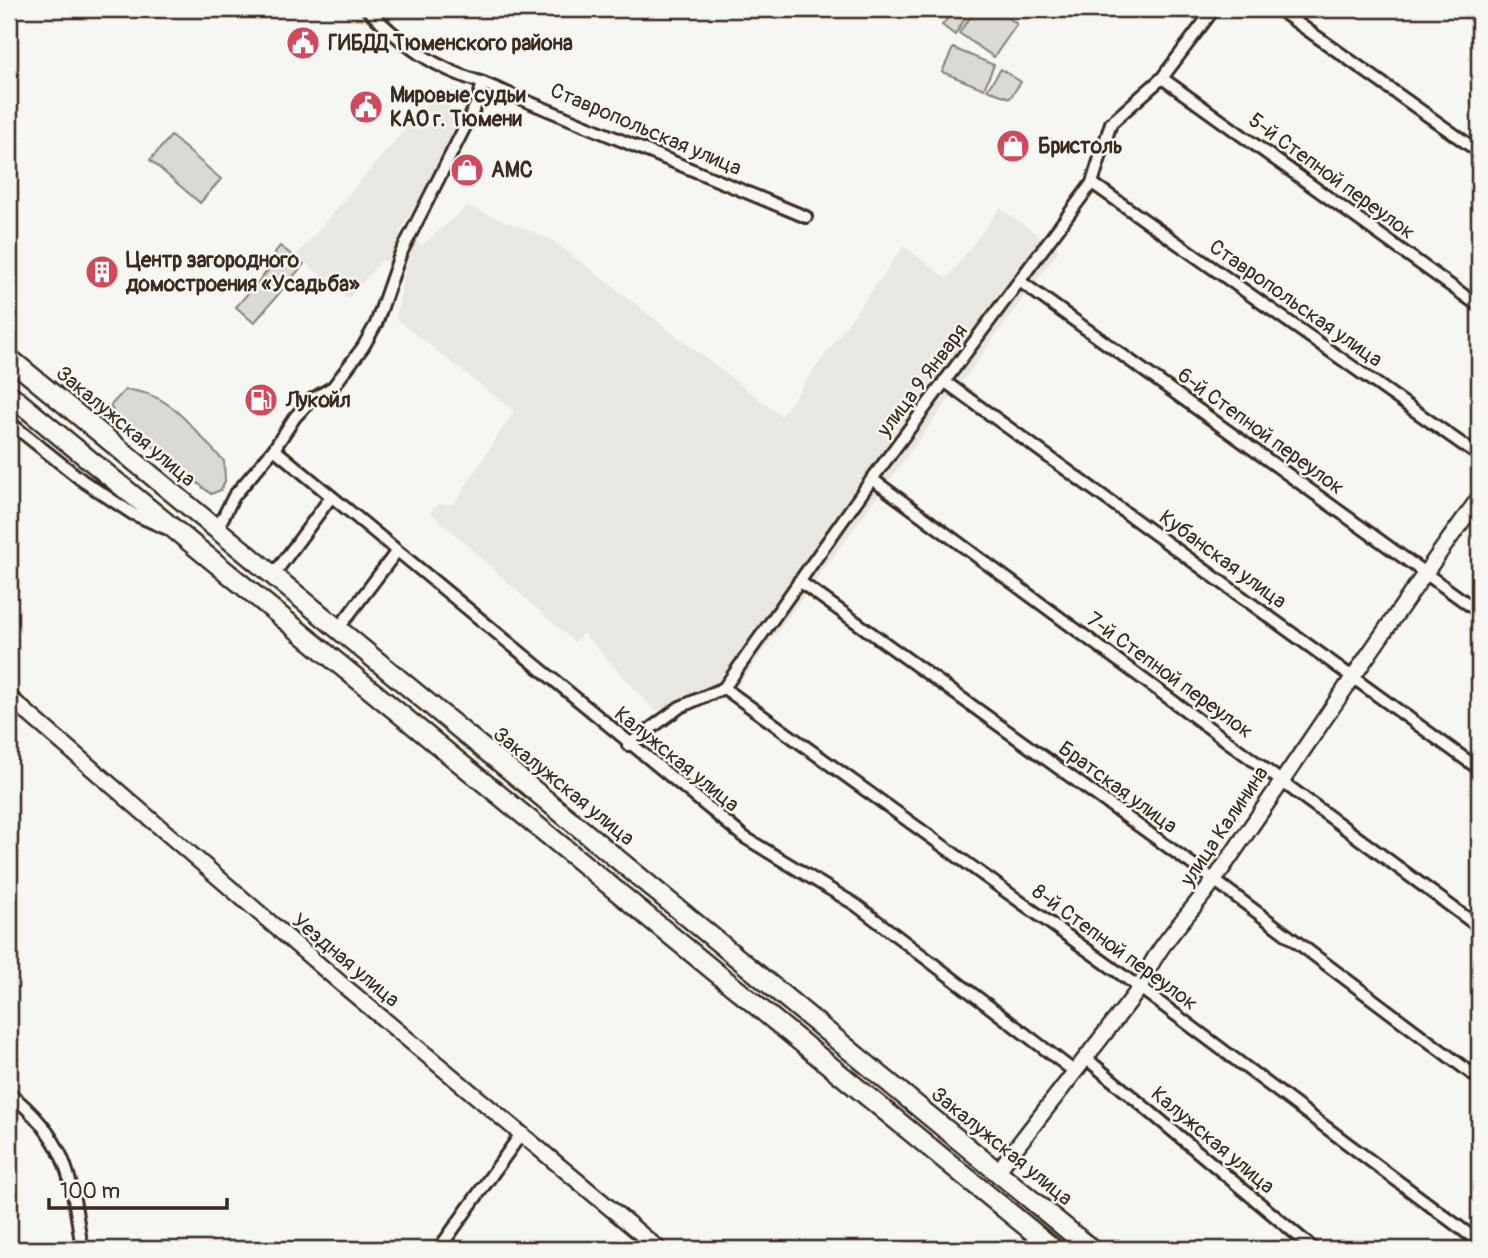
<svg xmlns="http://www.w3.org/2000/svg" width="1488" height="1258" viewBox="0 0 1488 1258" font-family="Pangolin,sans-serif">
<style>
.built{fill:#e8e7e2}
.green{fill:#dad9d3;stroke:#8a8278;stroke-width:2}
.lines{fill:none;stroke-linecap:round;stroke-linejoin:round}
.minor-casing{stroke:#3b2a1e;stroke-width:16}
.tertiary-casing{stroke:#3b2a1e;stroke-width:19}
.trunk-casing{stroke:#3b2a1e;stroke-width:23}
.minor{stroke:#f6f6f2;stroke-width:10}
.tertiary{stroke:#f6f6f2;stroke-width:14}
.trunk{stroke:#f6f6f2;stroke-width:18}
.labels{text-anchor:middle;stroke-width:5;stroke-linejoin:round;paint-order:stroke}
.poi-label{font-size:21px;font-weight:bold;fill:#3b2a1e;stroke:#f6f6f2;text-anchor:start}
.street-label{font-size:21px;fill:#3b2a1e;stroke:#f6f6f2}
</style>
<rect width="100%" height="100%" fill="#f6f6f2"/>
<filter id="ink" filterUnits="userSpaceOnUse"><feTurbulence type="fractalNoise" baseFrequency=".0143" numOctaves="2"/><feDisplacementMap in="SourceGraphic" scale="14" xChannelSelector="R" yChannelSelector="G"/><feConvolveMatrix kernelMatrix="1 2 1 2 8 2 1 2 1" color-interpolation-filters="sRGB"/></filter>
<g filter="url(#ink)">
<!-- built -->
<path class="built" d="M 434,95 L 466,120 L 399,233 L 423,245 L 467,206 L 552,240 L 781,416 L 904,246 L 947,279 L 1000,208 L 1059,250 L 734,691 L 655,711 L 583,633 L 574,642 L 430,512 L 438,504 L 454,504 L 514,411 L 396,319 L 405,269 L 382,260 L 348,299 L 297,255 Z"/>
<!-- green -->
<g class="green">
<path d="M 976,9 L 995,9 L 1017,24 L 994,57 L 959,33 Z"/>
<path d="M 954,11 L 965,18 L 955,35 L 942,25 Z"/>
<path d="M 953,48 L 994,65 L 984,89 L 942,72 Z"/>
<path d="M 1001,69 L 1021,82 L 1010,98 L 987,90 Z"/>
<path d="M 171,136 L 221,179 L 200,203 L 150,160 Z"/>
<path d="M 280,246 L 304,264 L 254,323 L 236,307 L 277,260 L 275,252 Z"/>
<path d="M 125,390 C 172,391 193,431 224,461 L 225,481 L 221,490 L 211,494 L 117,417 L 110,406 Z"/>
</g>
<g class="lines">
<defs>
<g id="minor">
<path d="M 367,9 C 405,47 432,67 483,83 L 806,217"/>
<path d="M 1278,9 L 1479,152"/>
<path d="M 1162,78 L 1479,306"/>
<path d="M 1092,183 L 1479,456"/>
<path d="M 1021,282 L 1479,612"/>
<path d="M 944,381 L 1479,769"/>
<path d="M 9,422 L 83,481 L 133,514 L 165,528"/>
<path d="M 274,449 L 744,837 L 856,905 L 1075,1072"/>
<path d="M 872,479 L 1479,927"/>
<path d="M 216,531 L 234,496 L 274,449 L 295,417 L 311,400 L 333,387 L 363,347 L 376,324 L 400,255 L 477,103 L 483,83"/>
<path d="M 272,577 L 331,497"/>
<path d="M 799,581 L 1214,880 L 1479,1079"/>
<path d="M 338,629 L 397,551"/>
<path d="M 724,688 L 1140,988 L 1479,1242"/>
<path d="M 628,745 L 680,707 L 724,688 L 872,479 L 1092,183 L 1111,123 L 1162,78 L 1214,9"/>
<path d="M 1087,1059 L 1314,1249"/>
<path d="M 9,1093 C 69,1141 71,1178 82,1249"/>
<path d="M 439,1249 L 521,1134"/>
</g>
<g id="tertiary">
<path d="M 9,697 L 344,986 L 659,1249"/>
<path d="M 997,1172 L 1140,988 C 1155,946 1190,915 1215,879 C 1303,752 1388,622 1479,498"/>
</g>
<g id="trunk">
<path d="M 9,358 L 1091,1249"/>
<path d="M 9,394 L 1054,1249"/>
</g>
</defs>
<!-- minor casing -->
<use href="#minor" class="minor-casing"/>
<!-- tertiary casing -->
<use href="#tertiary" class="tertiary-casing"/>
<!-- trunk casing -->
<use href="#trunk" class="trunk-casing"/>
<!-- minor -->
<use href="#minor" class="minor"/>
<!-- tertiary -->
<use href="#tertiary" class="tertiary"/>
<!-- trunk -->
<use href="#trunk" class="trunk"/>
</g>
</g>
<!-- icons -->
<defs>
<symbol id="civic-disc" viewBox="-11 -11 22 22"><circle r="9.5" fill="#d1495b" stroke="#f6f6f2"/><path d="M-.6-6.5H3V-4.5H.6V-3L4-1V1h2V6H-6V1h2V-1L-.6-3ZM-1.2 2.5V6h2.4V2.5Z" fill="#fff"/></symbol>
<symbol id="shop-disc" viewBox="-11 -11 22 22"><circle r="9.5" fill="#d1495b" stroke="#f6f6f2"/><path d="M-5-2.5h2.3a2.7 3.5 0 0 1 5.4 0H5L5.5 6h-11ZM-1.5-2.5h3a1.5 2.3 0 0 0-3 0Z" fill="#fff"/></symbol>
<symbol id="building-disc" viewBox="-11 -11 22 22"><circle r="9.5" fill="#d1495b" stroke="#f6f6f2"/><path d="M-4-6H4V6H1V3H-1V6H-4ZM-2.5-4.3h1.7v1.8h-1.7ZM.8-4.3h1.7v1.8H.8ZM-2.5-1h1.7V.8h-1.7ZM.8-1h1.7V.8H.8Z" fill="#fff"/></symbol>
<symbol id="fuel-disc" viewBox="-11 -11 22 22"><circle r="9.5" fill="#d1495b" stroke="#f6f6f2"/><path d="M-5.5-6h7V0h2V4h1.3V-2.5L3-4.5l.8-.8L6-3V5H2.5V1h-1V6h-7ZM-4.2-4.7v3.2H.2V-4.7Z" fill="#fff"/></symbol>
</defs>
<g fill-rule="evenodd">
<use href="#civic-disc" x="284" y="24" width="38" height="38"/>
<use href="#civic-disc" x="347" y="88" width="38" height="38"/>
<use href="#shop-disc" x="994" y="127" width="38" height="38"/>
<use href="#shop-disc" x="448" y="151" width="38" height="38"/>
<use href="#building-disc" x="83" y="253" width="38" height="38"/>
<use href="#fuel-disc" x="242" y="381" width="38" height="38"/>
</g>
<g class="labels">
<!-- poi labels -->
<g class="poi-label">
<text x="328" y="50">ГИБДД Тюменского района</text>
<text x="390" y="102">Мировые судьи<tspan x="390" dy="24">КАО г. Тюмени</tspan></text>
<text x="1038" y="153">Бристоль</text>
<text x="491" y="177">АМС</text>
<text x="126" y="267">Центр загородного<tspan x="126" dy="24">домостроения «Усадьба»</tspan></text>
<text x="286" y="407">Лукойл</text>
</g>
<!-- street labels -->
<g class="street-label">
<text transform="translate(646 129) rotate(23)" y="7">Ставропольская улица</text>
<text transform="translate(1332 176) rotate(36)" y="7">5-й Степной переулок</text>
<text transform="translate(1296 303) rotate(35)" y="7">Ставропольская улица</text>
<text transform="translate(922 380) rotate(-53)" y="7">улица 9 Января</text>
<text transform="translate(126 426) rotate(40)" y="7">Закалужская улица</text>
<text transform="translate(1261 431) rotate(36)" y="7">6-й Степной переулок</text>
<text transform="translate(1223 559) rotate(36)" y="7">Кубанская улица</text>
<text transform="translate(1170 675) rotate(36)" y="7">7-й Степной переулок</text>
<text transform="translate(677 759) rotate(39)" y="7">Калужская улица</text>
<text transform="translate(564 786) rotate(39)" y="7">Закалужская улица</text>
<text transform="translate(1118 787) rotate(36)" y="7">Братская улица</text>
<text transform="translate(1224 826) rotate(-56)" y="7">улица Калинина</text>
<text transform="translate(1115 947) rotate(36)" y="7">8-й Степной переулок</text>
<text transform="translate(346 960) rotate(40)" y="7">Уездная улица</text>
<text transform="translate(1213 1140) rotate(40)" y="7">Калужская улица</text>
<text transform="translate(1002 1146) rotate(39)" y="7">Закалужская улица</text>
</g>
</g>
<!-- margin -->
<rect width="1488" height="1258" fill="none" stroke="#f6f6f2" stroke-width="35"/>
<rect x="18" y="18" width="1453" height="1223" fill="none" stroke="#3b2a1e" stroke-width="2.5" filter="url(#ink)"/>
<!-- scale -->
<path d="M49 1198v10h178v-10" fill="none" stroke="#3b2a1e" stroke-width="3.5"/>
<text x="60" y="1198" font-size="21" fill="#3b2a1e" stroke="#f6f6f2" stroke-width="5" paint-order="stroke">100 m</text>
</svg>
